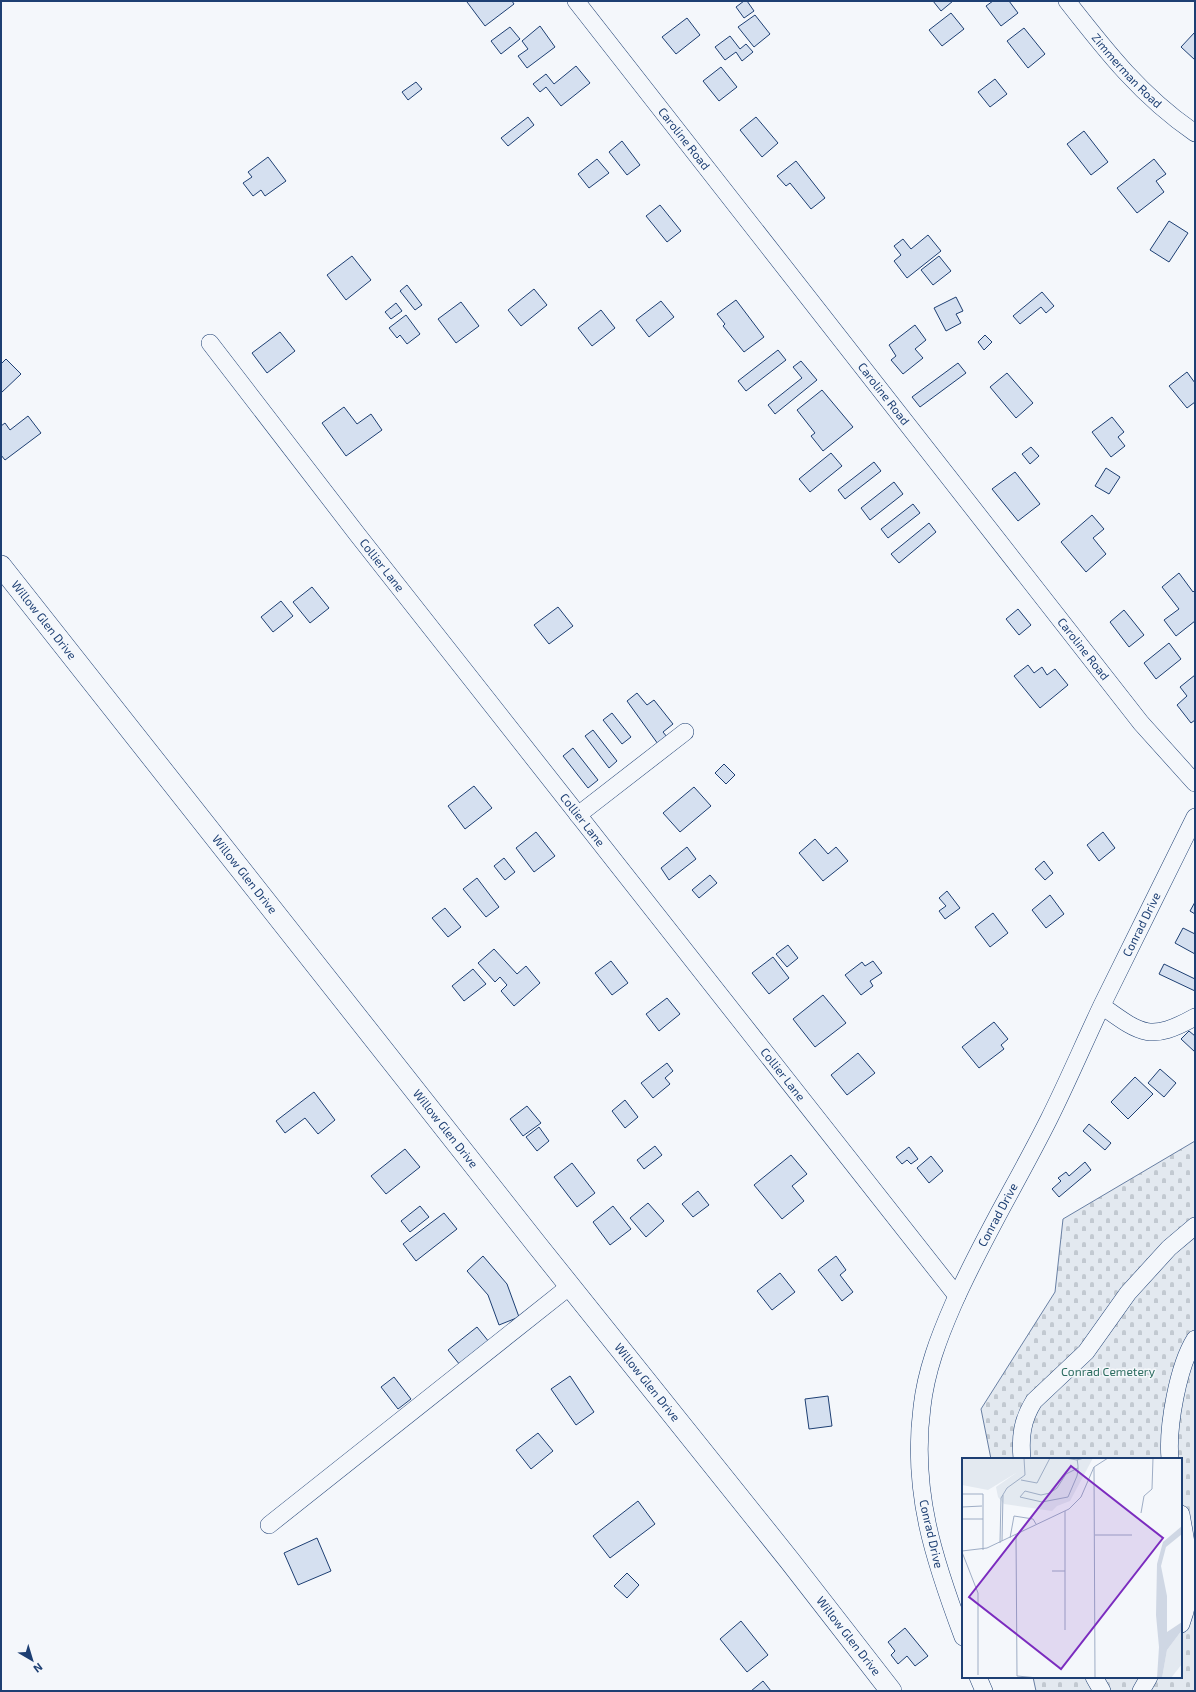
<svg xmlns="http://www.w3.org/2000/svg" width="1196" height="1692" viewBox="0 0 1196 1692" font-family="'Exo 2',sans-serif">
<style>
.cemetery{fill:url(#cemetery-stones);stroke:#687fa3}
.building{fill:#d5e0f0;stroke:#1d3f73}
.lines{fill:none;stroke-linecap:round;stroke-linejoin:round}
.minor-casing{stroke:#1d3f73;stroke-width:18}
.major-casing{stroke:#1d3f73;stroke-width:22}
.minor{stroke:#f4f7fb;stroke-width:17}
.major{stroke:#f4f7fb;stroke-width:21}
.labels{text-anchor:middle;stroke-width:3;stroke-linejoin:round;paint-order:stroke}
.street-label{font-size:12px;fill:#1d3f73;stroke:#f4f7fb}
.park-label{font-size:12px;fill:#2c6c60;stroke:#f4f7fb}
.inset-road{fill:none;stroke:#9eadc5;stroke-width:1}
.view{fill:#7b2cbf;fill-opacity:0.15;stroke:#7b2cbf;stroke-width:2}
.inset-edge{fill:none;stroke:#1d3f73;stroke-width:2}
</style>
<defs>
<pattern id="cemetery-stones" width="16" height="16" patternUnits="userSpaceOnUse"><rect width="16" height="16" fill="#e3e9f0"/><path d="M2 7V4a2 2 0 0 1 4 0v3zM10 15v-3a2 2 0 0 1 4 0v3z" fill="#c2c9d1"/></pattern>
</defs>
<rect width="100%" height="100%" fill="#f4f7fb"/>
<!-- cemetery -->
<path class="cemetery" d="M 1195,1141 L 1195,1691 L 1036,1691 L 1033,1677 L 1181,1677 L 1181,1459 L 991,1459 L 981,1409 L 1055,1292 L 1063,1219 Z"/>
<!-- building -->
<g class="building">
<path d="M 468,1 L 512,1 L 514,4 L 485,26 L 467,2 Z"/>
<path d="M 744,1 L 747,1 L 754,11 L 744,18 L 736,7 Z"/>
<path d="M 933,1 L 953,1 L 941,11 Z"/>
<path d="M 993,1 L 1009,1 L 1018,13 L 1001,26 L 986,6 Z"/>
<path d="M 951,13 L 964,29 L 942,46 L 929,30 Z"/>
<path d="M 755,15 L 770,34 L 754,47 L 738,27 Z"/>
<path d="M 687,18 L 700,35 L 676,54 L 662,37 Z"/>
<path d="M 540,26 L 555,47 L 527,68 L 518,56 L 528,49 L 522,41 Z"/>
<path d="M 510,27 L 520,39 L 501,54 L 491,41 Z"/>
<path d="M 1024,28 L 1045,54 L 1028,68 L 1007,41 Z"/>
<path d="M 1195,32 L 1195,60 L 1181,47 Z"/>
<path d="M 730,36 L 740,49 L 746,44 L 753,52 L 742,61 L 736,52 L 725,60 L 715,47 Z"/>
<path d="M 576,66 L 590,83 L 561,106 L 546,87 L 540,92 L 533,84 L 546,74 L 554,84 Z"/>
<path d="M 721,67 L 737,87 L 719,101 L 703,81 Z"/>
<path d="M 995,79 L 1007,94 L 990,107 L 978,92 Z"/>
<path d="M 416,82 L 422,89 L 408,100 L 402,92 Z"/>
<path d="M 528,117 L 534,125 L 508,146 L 501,138 Z"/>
<path d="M 756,117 L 778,143 L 762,157 L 740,130 Z"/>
<path d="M 1084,131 L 1108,162 L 1091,175 L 1067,144 Z"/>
<path d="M 622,141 L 640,165 L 627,175 L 609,152 Z"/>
<path d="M 268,157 L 286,181 L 265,196 L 261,190 L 253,196 L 243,183 L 252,177 L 248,172 Z"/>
<path d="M 597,159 L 609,173 L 589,188 L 578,174 Z"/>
<path d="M 1154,159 L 1166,174 L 1156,181 L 1164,192 L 1137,213 L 1117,188 Z"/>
<path d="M 796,161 L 825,198 L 811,209 L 790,183 L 786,186 L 777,176 Z"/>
<path d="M 660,205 L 681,231 L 667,242 L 646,216 Z"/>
<path d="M 1169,221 L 1188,233 L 1169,262 L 1150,250 Z"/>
<path d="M 928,235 L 941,251 L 907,278 L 894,261 L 901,255 L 894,246 L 903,239 L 911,249 Z"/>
<path d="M 352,256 L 371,280 L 346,300 L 327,275 Z"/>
<path d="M 939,256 L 951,271 L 933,285 L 921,270 Z"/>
<path d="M 407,285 L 422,305 L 415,310 L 400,291 Z"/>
<path d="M 534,289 L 547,305 L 521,326 L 508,310 Z"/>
<path d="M 1042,292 L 1054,306 L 1046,313 L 1041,307 L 1020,324 L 1013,316 Z"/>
<path d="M 956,297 L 963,311 L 956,314 L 961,323 L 946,331 L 934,308 Z"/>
<path d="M 736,300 L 764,337 L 744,352 L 723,326 L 725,324 L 717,314 Z"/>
<path d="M 661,301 L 674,317 L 649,337 L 636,320 Z"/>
<path d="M 461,302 L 479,326 L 456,343 L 438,319 Z"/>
<path d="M 396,303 L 402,311 L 391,319 L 385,312 Z"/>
<path d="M 601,310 L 615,328 L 592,346 L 578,328 Z"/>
<path d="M 406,315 L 420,334 L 407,344 L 400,335 L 397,338 L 389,328 Z"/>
<path d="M 915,325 L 926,340 L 915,349 L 923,358 L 903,374 L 891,360 L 896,356 L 889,345 Z"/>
<path d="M 280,332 L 295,351 L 267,373 L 252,353 Z"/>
<path d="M 985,335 L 992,342 L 984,350 L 978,342 Z"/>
<path d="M 778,350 L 786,360 L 746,391 L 738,381 Z"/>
<path d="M 6,359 L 21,374 L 1,393 L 1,364 Z"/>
<path d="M 801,361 L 817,380 L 775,414 L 768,405 L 802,378 L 793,367 Z"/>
<path d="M 958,363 L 966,373 L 920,407 L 912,397 Z"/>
<path d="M 1187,372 L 1195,383 L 1195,402 L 1187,408 L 1169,386 Z"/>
<path d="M 1007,373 L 1033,403 L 1016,418 L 990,387 Z"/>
<path d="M 822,390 L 853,427 L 823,451 L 811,436 L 815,433 L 797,410 Z"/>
<path d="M 344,407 L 357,424 L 371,414 L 382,430 L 346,456 L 322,423 Z"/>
<path d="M 28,416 L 41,433 L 5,460 L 1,455 L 1,426 L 5,423 L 10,430 Z"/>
<path d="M 1112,417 L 1124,432 L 1118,437 L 1125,446 L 1111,457 L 1092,432 Z"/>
<path d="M 1031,447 L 1039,456 L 1030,464 L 1022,454 Z"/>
<path d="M 831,453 L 842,466 L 810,492 L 799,479 Z"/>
<path d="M 874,462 L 881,471 L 845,499 L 838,490 Z"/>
<path d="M 1106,468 L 1120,477 L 1109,494 L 1095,486 Z"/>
<path d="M 1015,472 L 1040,504 L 1018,521 L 992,489 Z"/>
<path d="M 894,482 L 903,494 L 870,520 L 861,508 Z"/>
<path d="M 913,504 L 920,513 L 888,538 L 881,529 Z"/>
<path d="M 1092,515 L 1104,529 L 1093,538 L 1106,554 L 1086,572 L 1061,542 Z"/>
<path d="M 929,523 L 936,532 L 899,563 L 891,554 Z"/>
<path d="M 1179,573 L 1193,592 L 1195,590 L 1195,621 L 1176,636 L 1164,620 L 1179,609 L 1162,587 Z"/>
<path d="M 312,587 L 329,608 L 310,623 L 293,602 Z"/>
<path d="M 281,601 L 293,616 L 273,632 L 261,617 Z"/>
<path d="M 558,607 L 573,626 L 549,644 L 534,625 Z"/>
<path d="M 1018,609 L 1031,625 L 1019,635 L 1006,619 Z"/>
<path d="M 1124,610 L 1144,635 L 1129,647 L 1110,622 Z"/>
<path d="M 1169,643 L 1181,659 L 1156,679 L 1144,663 Z"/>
<path d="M 1028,665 L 1034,673 L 1042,667 L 1047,675 L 1055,669 L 1068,685 L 1040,708 L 1014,676 Z"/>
<path d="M 1195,675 L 1195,720 L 1191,723 L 1177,705 L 1187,696 L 1180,687 Z"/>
<path d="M 637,693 L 647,705 L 654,700 L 673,724 L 663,732 L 667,737 L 658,744 L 627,701 Z"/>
<path d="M 612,713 L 631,737 L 622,744 L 603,720 Z"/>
<path d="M 593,730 L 617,761 L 609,768 L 585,736 Z"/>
<path d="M 573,748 L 598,780 L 588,788 L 563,756 Z"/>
<path d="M 724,764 L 735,775 L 726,784 L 715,773 Z"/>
<path d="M 474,786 L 492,808 L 465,829 L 448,806 Z"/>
<path d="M 694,787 L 711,806 L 680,832 L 663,813 Z"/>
<path d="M 536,832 L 555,856 L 534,872 L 516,848 Z"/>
<path d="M 1103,832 L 1115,848 L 1099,861 L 1087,845 Z"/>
<path d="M 815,839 L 828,854 L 836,847 L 848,861 L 823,881 L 799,853 Z"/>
<path d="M 687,847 L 696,859 L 669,880 L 661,868 Z"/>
<path d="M 504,858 L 515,872 L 505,880 L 494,866 Z"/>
<path d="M 1044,861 L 1053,873 L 1045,880 L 1035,869 Z"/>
<path d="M 710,875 L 717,883 L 699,898 L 692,890 Z"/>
<path d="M 477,878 L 499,907 L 486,917 L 463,889 Z"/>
<path d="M 947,891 L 960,908 L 945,919 L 939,911 L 946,906 L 939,898 Z"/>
<path d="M 1050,895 L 1064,914 L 1046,928 L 1032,910 Z"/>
<path d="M 1195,902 L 1195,914 L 1190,911 Z"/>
<path d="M 445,908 L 461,927 L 448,937 L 432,918 Z"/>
<path d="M 993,913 L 1008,933 L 990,947 L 975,927 Z"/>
<path d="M 1183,928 L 1195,934 L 1195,954 L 1175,943 Z"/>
<path d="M 788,945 L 798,958 L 787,967 L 776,954 Z"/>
<path d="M 494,949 L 517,974 L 526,966 L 540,983 L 514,1006 L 501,991 L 507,985 L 500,977 L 495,982 L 478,963 Z"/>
<path d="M 773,957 L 789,978 L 769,994 L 752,973 Z"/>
<path d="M 611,961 L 628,983 L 612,995 L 595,973 Z"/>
<path d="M 873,961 L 882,973 L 870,981 L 873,986 L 861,995 L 845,975 L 862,962 L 865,966 Z"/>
<path d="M 1164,964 L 1195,979 L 1195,991 L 1159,974 Z"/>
<path d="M 473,969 L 486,984 L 464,1001 L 452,986 Z"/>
<path d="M 823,995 L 846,1023 L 815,1047 L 793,1019 Z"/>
<path d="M 667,998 L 680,1014 L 659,1031 L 646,1014 Z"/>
<path d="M 994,1022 L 1008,1039 L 1001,1045 L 1004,1049 L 979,1068 L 962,1047 Z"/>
<path d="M 1189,1031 L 1195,1036 L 1195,1052 L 1181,1039 Z"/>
<path d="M 858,1053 L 875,1073 L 847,1095 L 831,1075 Z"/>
<path d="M 667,1063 L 673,1071 L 665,1078 L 670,1084 L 653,1098 L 641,1083 Z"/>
<path d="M 1160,1069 L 1176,1083 L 1164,1097 L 1148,1083 Z"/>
<path d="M 1135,1077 L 1153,1094 L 1128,1119 L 1111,1102 Z"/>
<path d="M 314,1092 L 335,1120 L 318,1134 L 305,1118 L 285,1133 L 276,1121 Z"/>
<path d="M 625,1100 L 638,1117 L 625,1128 L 612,1111 Z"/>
<path d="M 527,1106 L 541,1123 L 523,1136 L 510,1119 Z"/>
<path d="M 1089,1124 L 1111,1143 L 1105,1150 L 1083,1131 Z"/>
<path d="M 539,1127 L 549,1141 L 537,1151 L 526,1137 Z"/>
<path d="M 655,1146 L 662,1155 L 644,1169 L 637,1160 Z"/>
<path d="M 909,1147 L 918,1159 L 911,1164 L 907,1160 L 902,1164 L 896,1157 Z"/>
<path d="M 405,1149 L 420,1167 L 386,1194 L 371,1176 Z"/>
<path d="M 791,1155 L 807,1174 L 792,1186 L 804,1201 L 782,1219 L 754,1185 Z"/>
<path d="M 931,1156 L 943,1171 L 929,1183 L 917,1168 Z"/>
<path d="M 1085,1162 L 1091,1170 L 1059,1197 L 1052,1189 L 1061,1181 L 1058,1178 L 1066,1172 L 1069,1176 Z"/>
<path d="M 572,1163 L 595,1193 L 577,1207 L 554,1177 Z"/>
<path d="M 698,1191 L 709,1205 L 693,1217 L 682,1204 Z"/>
<path d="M 648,1203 L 664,1221 L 646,1237 L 630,1218 Z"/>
<path d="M 420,1206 L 429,1217 L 410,1232 L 401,1221 Z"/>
<path d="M 613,1206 L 631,1229 L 610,1245 L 593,1222 Z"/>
<path d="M 444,1213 L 457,1229 L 416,1261 L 403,1244 Z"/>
<path d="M 483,1256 L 507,1284 L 519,1317 L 499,1325 L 488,1295 L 467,1271 Z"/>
<path d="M 836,1256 L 846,1270 L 840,1275 L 853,1292 L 842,1301 L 818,1270 Z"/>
<path d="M 780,1273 L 795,1292 L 772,1310 L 757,1291 Z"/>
<path d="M 477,1327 L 489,1342 L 460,1365 L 448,1350 Z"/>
<path d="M 570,1376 L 594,1412 L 576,1425 L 551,1389 Z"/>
<path d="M 394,1377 L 411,1399 L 398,1409 L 381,1387 Z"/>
<path d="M 828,1396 L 832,1426 L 809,1429 L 805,1399 Z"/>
<path d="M 538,1433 L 553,1451 L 531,1469 L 516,1450 Z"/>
<path d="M 638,1501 L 655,1524 L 610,1558 L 593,1536 Z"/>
<path d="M 317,1538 L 331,1571 L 298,1585 L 284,1553 Z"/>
<path d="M 627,1573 L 639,1585 L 627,1598 L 614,1586 Z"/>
<path d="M 741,1621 L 768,1655 L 747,1672 L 720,1639 Z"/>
<path d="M 905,1628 L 928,1656 L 915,1666 L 907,1656 L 898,1664 L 891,1655 L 895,1651 L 888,1642 Z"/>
<path d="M 763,1681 L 771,1691 L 751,1691 Z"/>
</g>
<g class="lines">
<defs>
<g id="minor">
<path id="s1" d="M 576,1 L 1141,723 L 1195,783"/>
<path id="s2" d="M 1067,1 C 1106,51 1142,97 1195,133"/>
<path id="s3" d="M 210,343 L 357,534 L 957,1296"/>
<path d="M 578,815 L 685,732"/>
<path d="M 1102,1006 C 1141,1034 1150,1042 1195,1017"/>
<path d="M 1022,1459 C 1020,1437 1022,1420 1034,1401 L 1086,1352 L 1128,1293 L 1169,1248 L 1195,1226"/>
<path d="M 1170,1459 C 1167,1427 1178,1366 1195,1339"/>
<path d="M 1181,1514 C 1188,1555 1196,1584 1181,1624"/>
<path d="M 269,1525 L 570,1286"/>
<path id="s4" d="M 963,1637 C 934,1560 911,1491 922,1407 C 926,1371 939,1337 953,1305 C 981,1241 1018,1181 1049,1119 C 1068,1081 1084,1043 1102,1005 C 1133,942 1164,880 1195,817"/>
<path d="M 978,1677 L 984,1691"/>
<path d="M 1094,1677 L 1102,1691"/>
<path d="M 1141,1691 L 1149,1677"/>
</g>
<g id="major">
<path id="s5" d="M 1,566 L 537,1245 L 790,1561 L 891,1691"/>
</g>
</defs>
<!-- minor casing -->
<use href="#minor" class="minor-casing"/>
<!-- major casing -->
<use href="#major" class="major-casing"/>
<!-- minor -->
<use href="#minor" class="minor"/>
<!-- major -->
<use href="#major" class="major"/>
</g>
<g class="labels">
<!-- street labels -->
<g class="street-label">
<text dy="4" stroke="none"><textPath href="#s2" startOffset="92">Zimmerman Road</textPath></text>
<text dy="4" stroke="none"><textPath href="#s1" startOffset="175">Caroline Road</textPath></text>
<text dy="4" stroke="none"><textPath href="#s1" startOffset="499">Caroline Road</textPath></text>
<text dy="4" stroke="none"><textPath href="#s3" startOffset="281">Collier Lane</textPath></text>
<text dy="4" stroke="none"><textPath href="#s5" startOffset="69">Willow Glen Drive</textPath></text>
<text dy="4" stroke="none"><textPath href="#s1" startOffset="823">Caroline Road</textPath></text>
<text dy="4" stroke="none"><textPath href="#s3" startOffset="605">Collier Lane</textPath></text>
<text dy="4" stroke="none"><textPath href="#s5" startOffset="393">Willow Glen Drive</textPath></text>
<text dy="4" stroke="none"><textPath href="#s4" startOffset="768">Conrad Drive</textPath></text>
<text dy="4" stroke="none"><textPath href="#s3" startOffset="929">Collier Lane</textPath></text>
<text dy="4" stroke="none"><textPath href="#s5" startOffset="717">Willow Glen Drive</textPath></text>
<text dy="4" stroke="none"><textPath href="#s4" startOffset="444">Conrad Drive</textPath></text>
<text dy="4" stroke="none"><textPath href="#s5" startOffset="1041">Willow Glen Drive</textPath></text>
<text transform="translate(931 1534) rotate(77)" y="4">Conrad Drive</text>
<text dy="4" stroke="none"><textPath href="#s5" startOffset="1365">Willow Glen Drive</textPath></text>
</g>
<!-- park labels -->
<g class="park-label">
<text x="1108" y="1376">Conrad Cemetery</text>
</g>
</g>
<!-- overview -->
<g transform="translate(962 1458)">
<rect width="220" height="220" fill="#f4f7fb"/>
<path d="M 220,172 L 220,206 L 209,220 L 200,220 L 205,192 Z" fill="#e3e9f0"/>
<path d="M 54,0 L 131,0 L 108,43 L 95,48 L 90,53 L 42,46 L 36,39 L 34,29 L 54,15 Z" fill="#e3e9f0"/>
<path d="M 0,0 L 54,0 L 54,15 L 26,32 L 0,27 Z" fill="#e3e9f0"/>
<path d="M 220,68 L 220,76 L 204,89 L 199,108 L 205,138 L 205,174 L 220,164 L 220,172 L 205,192 L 200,220 L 195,220 L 197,189 L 194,157 L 195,106 L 201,84 Z" fill="#cfd7e4"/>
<path class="inset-road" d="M 103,0 L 115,2 L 122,0M 115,0 L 116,8 L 116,12 L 115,18 L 106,39 L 80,44 L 58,39 L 63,33 L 79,37 L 88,35 L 95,30 L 104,16 L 116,10M 59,22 L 75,25 L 88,0M 0,36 L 21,36 L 21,92M 0,49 L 20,48M 103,53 L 103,172M 179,55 L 182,38 L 190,31 L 191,0M 0,61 L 21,61M 54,77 L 55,218 L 76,220M 133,77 L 170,77M 48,80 L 52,58 L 71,61 L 74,66M 40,83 L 41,37M 38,85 L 39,40 L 45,30 L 63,17 L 62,0M 0,93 L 25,90 L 107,51 L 119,39 L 132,9M 0,94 L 16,135 L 16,217M 90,113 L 103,113M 133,220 L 132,9 L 146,0"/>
<path class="view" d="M 109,8 L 201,80 L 99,211 L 7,139 Z"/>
<rect width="220" height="220" class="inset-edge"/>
</g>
<!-- border -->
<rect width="1196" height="1692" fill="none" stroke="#1d3f73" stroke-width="4"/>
<!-- north arrow -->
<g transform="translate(32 1660) rotate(142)" stroke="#f4f7fb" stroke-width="3" paint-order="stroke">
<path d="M0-3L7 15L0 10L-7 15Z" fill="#1d3f73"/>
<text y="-6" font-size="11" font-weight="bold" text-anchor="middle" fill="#1d3f73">N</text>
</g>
</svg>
